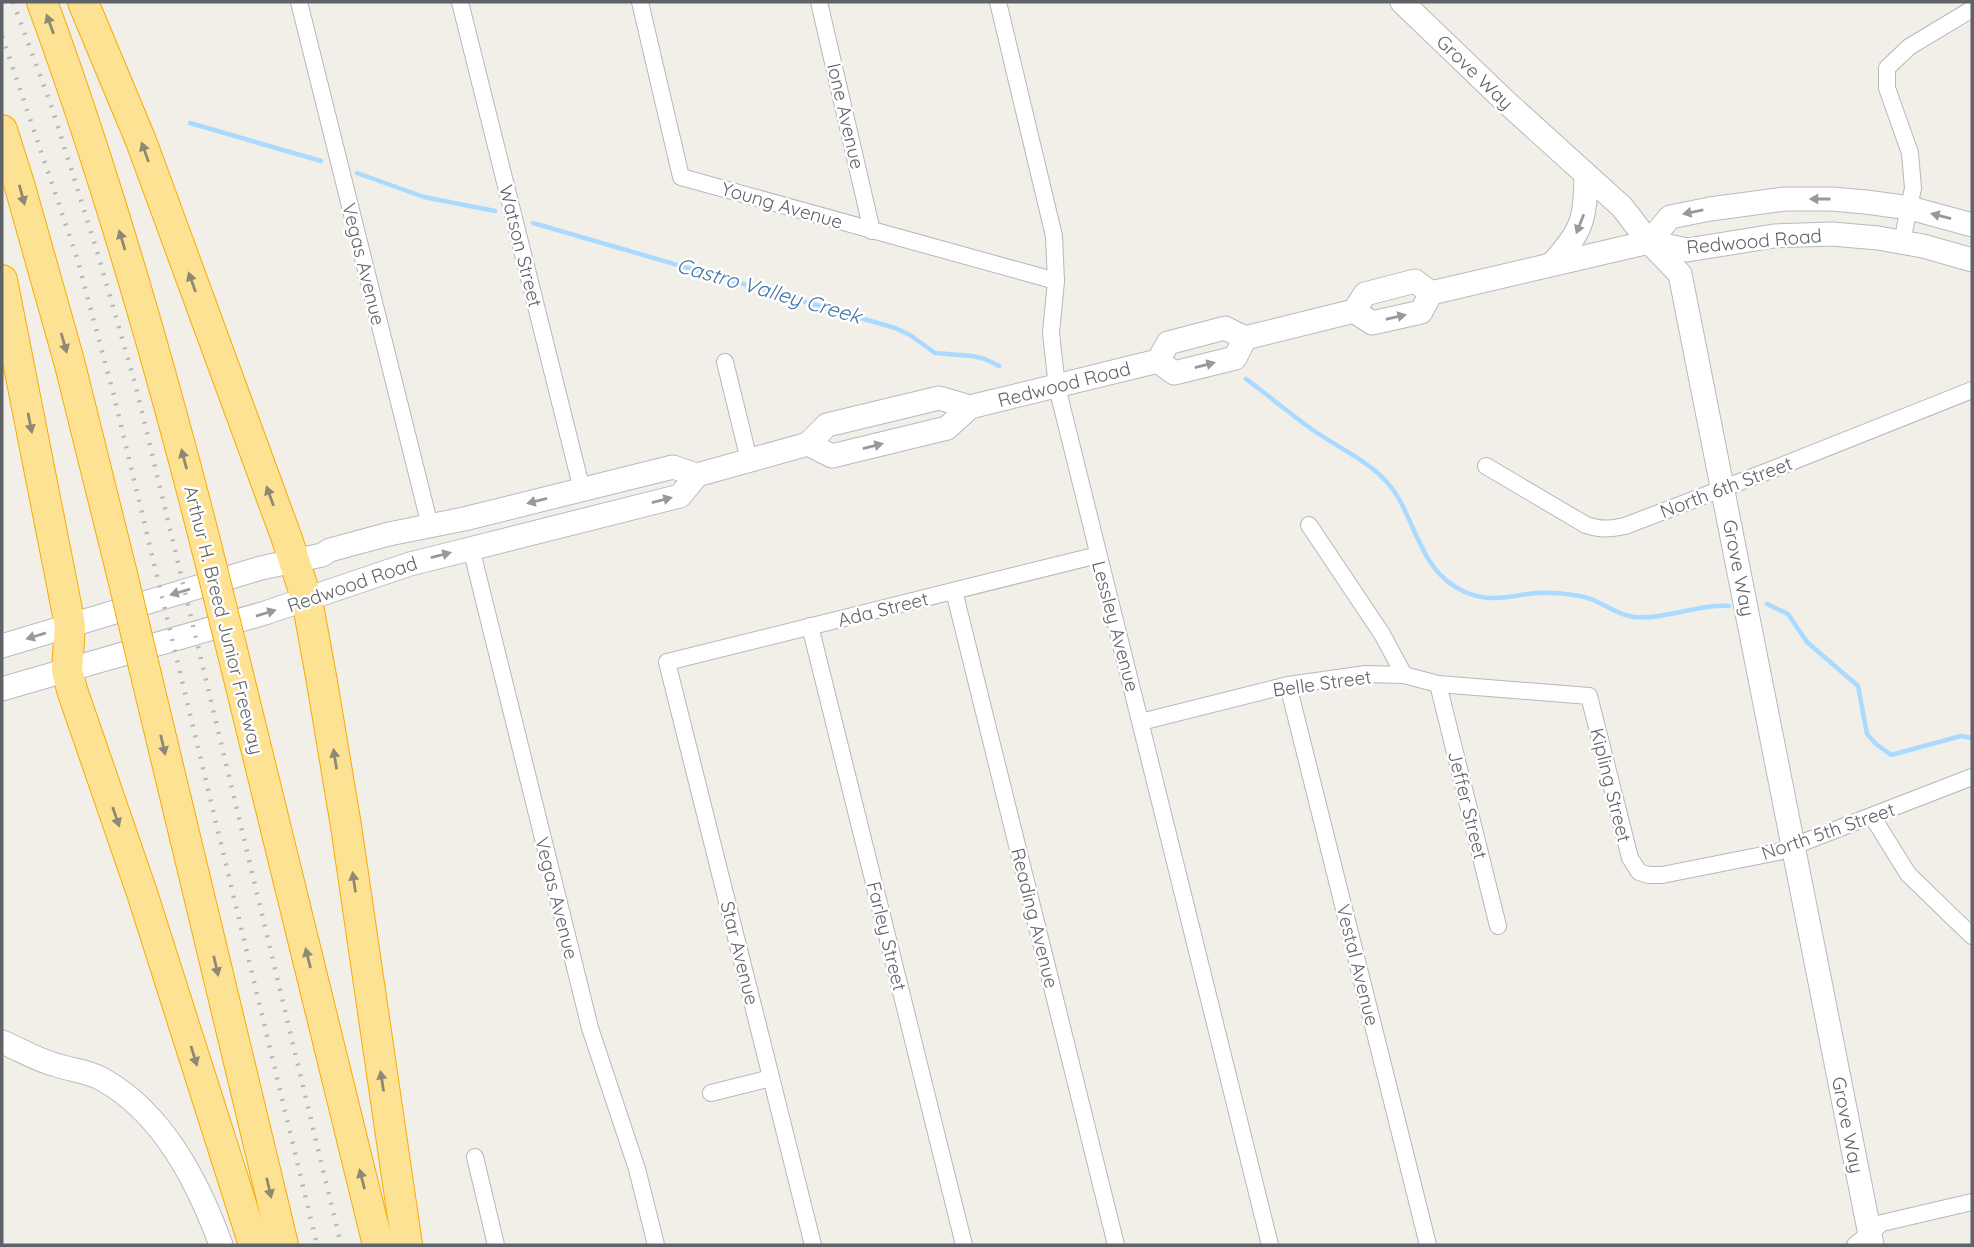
<svg xmlns="http://www.w3.org/2000/svg" width="1974" height="1247" viewBox="0 0 1974 1247" font-family="Quicksand,sans-serif">
<style>
.lines{fill:none;stroke-linecap:round;stroke-linejoin:round}
.stream{stroke:#aadaff;stroke-width:4.5}
.street-casing{stroke:#b5b8bc;stroke-width:18}
.secondary-casing{stroke:#b6babf;stroke-width:25}
.highway-casing{stroke:#f9ab00;stroke-width:32}
.street{stroke:#fff;stroke-width:16}
.secondary{stroke:#fff;stroke-width:23}
.highway{stroke:#fde293;stroke-width:30}
.rail{stroke:#b6b7b8;stroke-width:4.5;stroke-dasharray:2 9;stroke-linecap:butt}
.highway-bridge-casing{stroke:#f9ab00;stroke-width:32;stroke-linecap:butt}
.highway-bridge{stroke:#fde293;stroke-width:30}
.oneway{fill:#8e8975}
.oneway2{fill:#979a9d}
.labels{text-anchor:middle;stroke-width:5;stroke-linejoin:round;paint-order:stroke}
.street-label{font-size:19px;fill:#5f6368;stroke:#fff}
.water-label{font-size:21px;font-style:italic;fill:#4174aa;stroke:#fff}
</style>
<rect width="100%" height="100%" fill="#f1efe8"/>
<g class="lines">
<!-- stream -->
<g class="stream">
<path d="M 190,123 L 321,161"/>
<path d="M 357,173 L 424,197 L 495,211"/>
<path d="M 533,223 L 895,328 L 910,335 L 935,353 L 972,356 L 985,359 L 999,366"/>
<path d="M 1246,379 C 1268,395 1290,414 1313,430 C 1344,452 1379,464 1399,499 C 1418,533 1425,575 1465,592 C 1493,604 1510,595 1538,593 C 1551,592 1567,594 1580,596 C 1600,599 1615,615 1634,617 C 1663,620 1698,604 1729,606"/>
<path d="M 1767,604 L 1788,614 L 1807,642 L 1858,686 L 1867,734 L 1876,744 L 1891,755 L 1961,736 L 1972,738"/>
</g>
<defs>
<g id="street">
<path d="M 299,2 L 430,526"/>
<path d="M 460,2 L 582,490"/>
<path d="M 640,2 L 681,177 L 1056,281"/>
<path d="M 819,2 L 872,231"/>
<path d="M 998,2 L 1054,236 L 1056,281 L 1051,333 L 1057,387 L 1270,1245"/>
<path d="M 1902,242 L 1913,188 L 1910,153 L 1887,88 L 1887,68 L 1909,47 L 1972,9"/>
<path d="M 725,362 L 749,460"/>
<path d="M 1486,466 L 1586,525 C 1601,530 1610,529 1625,526 L 1771,470 L 1972,390"/>
<path d="M 1309,525 L 1382,634 L 1404,675"/>
<path d="M 471,548 L 590,1028 L 637,1169 L 656,1245"/>
<path d="M 954,591 L 1116,1245"/>
<path d="M 810,626 L 964,1245"/>
<path d="M 1438,684 L 1498,926"/>
<path d="M 1288,685 L 1428,1245"/>
<path d="M 1141,722 L 1288,685 L 1366,674 L 1404,675 L 1438,684 L 1589,696 L 1630,858 L 1639,872 L 1649,875 L 1662,875 L 1778,852 L 1972,777"/>
<path d="M 1872,816 L 1908,874 L 1972,936"/>
<path d="M 711,1093 L 771,1078"/>
<path d="M 475,1157 L 496,1245"/>
<path d="M 813,1245 L 667,662 L 1098,555"/>
<path d="M 1855,1245 L 1882,1223 L 1972,1202"/>
</g>
<g id="secondary">
<path d="M 1402,2 L 1505,101 L 1622,207 L 1649,242 L 1680,274 L 1872,1245"/>
<path d="M 1649,242 L 1670,217 L 1710,209 L 1785,199 L 1832,199 L 1866,202 L 1910,208 L 1972,225"/>
<path d="M 1552,264 C 1583,230 1585,220 1586,175"/>
<path d="M 1354,311 L 1372,323 L 1421,312 L 1431,293"/>
<path d="M 1158,361 L 1174,373 L 1235,358 L 1245,338"/>
<path d="M 808,444 L 832,456 L 947,428 L 970,407 L 1158,361 L 1168,343 L 1225,328 L 1245,338 L 1354,311 L 1365,294 L 1415,281 L 1431,293 L 1649,242 L 1687,250 L 1774,236 L 1832,234 L 1878,238 L 1923,246 L 1972,260"/>
<path d="M 2,646 L 261,568 L 322,555 L 330,550 L 389,534 L 464,519 L 673,467 L 697,475"/>
<path d="M 2,689 L 265,613 L 410,564 L 680,496 L 697,475 L 808,444 L 827,425 L 939,398 L 970,407"/>
<path d="M 2,1042 C 19,1049 37,1060 56,1065 C 71,1070 88,1071 102,1079 C 163,1113 198,1182 221,1245"/>
</g>
<g id="highway">
<path d="M 42,2 C 108,181 160,364 207,549"/>
<path d="M 83,2 L 141,141 L 287,539 L 307,600 L 322,682 L 346,826 L 407,1245"/>
<path d="M 2,130 L 20,187 L 69,361 L 122,574"/>
<path d="M 2,280 L 70,625 L 67,670 L 72,690 L 142,893 L 254,1245"/>
<path d="M 233,654 L 378,1245"/>
<path d="M 147,679 L 283,1245"/>
</g>
</defs>
<!-- street casing -->
<use href="#street" class="street-casing"/>
<!-- secondary casing -->
<use href="#secondary" class="secondary-casing"/>
<!-- highway casing -->
<use href="#highway" class="highway-casing"/>
<!-- street -->
<use href="#street" class="street"/>
<!-- secondary -->
<use href="#secondary" class="secondary"/>
<!-- highway -->
<use href="#highway" class="highway"/>
<!-- rail -->
<g class="rail">
<path d="M 13,2 L 51,105 L 97,251 L 136,387 L 341,1245"/>
<path d="M 2,36 L 77,258 L 113,392 L 317,1245"/>
</g>
<defs>
<g id="highway-bridge">
<path d="M 207,549 L 233,654"/>
<path d="M 122,574 L 147,679"/>
</g>
</defs>
<!-- highway-bridge casing -->
<use href="#highway-bridge" class="highway-bridge-casing"/>
<!-- highway-bridge -->
<use href="#highway-bridge" class="highway-bridge"/>
</g>
<!-- one-way arrows -->
<defs><path id="oneway-solid" d="M-6-.8H1V-3.2L6.5 0L1 3.2V.8H-6Z" transform="scale(1.75)"/></defs>
<g class="oneway">
<use href="#oneway-solid" transform="translate(50 24) rotate(-110)"/>
<use href="#oneway-solid" transform="translate(145 152) rotate(-110)"/>
<use href="#oneway-solid" transform="translate(22 195) rotate(75)"/>
<use href="#oneway-solid" transform="translate(122 240) rotate(-107)"/>
<use href="#oneway-solid" transform="translate(192 282) rotate(-110)"/>
<use href="#oneway-solid" transform="translate(64 343) rotate(74)"/>
<use href="#oneway-solid" transform="translate(30 423) rotate(79)"/>
<use href="#oneway-solid" transform="translate(184 459) rotate(-105)"/>
<use href="#oneway-solid" transform="translate(270 496) rotate(-110)"/>
<use href="#oneway-solid" transform="translate(163 745) rotate(77)"/>
<use href="#oneway-solid" transform="translate(335 759) rotate(-99)"/>
<use href="#oneway-solid" transform="translate(116 817) rotate(71)"/>
<use href="#oneway-solid" transform="translate(354 882) rotate(-98)"/>
<use href="#oneway-solid" transform="translate(308 958) rotate(-104)"/>
<use href="#oneway-solid" transform="translate(216 966) rotate(77)"/>
<use href="#oneway-solid" transform="translate(194 1056) rotate(73)"/>
<use href="#oneway-solid" transform="translate(382 1081) rotate(-99)"/>
<use href="#oneway-solid" transform="translate(362 1179) rotate(-104)"/>
<use href="#oneway-solid" transform="translate(269 1188) rotate(77)"/>
</g>
<g class="oneway2">
<use href="#oneway-solid" transform="translate(1820 199) rotate(-180)"/>
<use href="#oneway-solid" transform="translate(1693 212) rotate(169)"/>
<use href="#oneway-solid" transform="translate(1941 216) rotate(-166)"/>
<use href="#oneway-solid" transform="translate(1580 224) rotate(111)"/>
<use href="#oneway-solid" transform="translate(1396 317) rotate(-13)"/>
<use href="#oneway-solid" transform="translate(1205 365) rotate(-14)"/>
<use href="#oneway-solid" transform="translate(873 446) rotate(-14)"/>
<use href="#oneway-solid" transform="translate(662 500) rotate(-14)"/>
<use href="#oneway-solid" transform="translate(537 501) rotate(166)"/>
<use href="#oneway-solid" transform="translate(441 555) rotate(-14)"/>
<use href="#oneway-solid" transform="translate(180 592) rotate(164)"/>
<use href="#oneway-solid" transform="translate(266 613) rotate(-17)"/>
<use href="#oneway-solid" transform="translate(36 636) rotate(163)"/>
</g>
<g class="labels">
<!-- street labels -->
<g class="street-label">
<text transform="translate(1475 72) rotate(44)" y="7">Grove Way</text>
<text transform="translate(846 116) rotate(77)" y="7">Ione Avenue</text>
<text transform="translate(782 205) rotate(16)" y="7">Young Avenue</text>
<text transform="translate(1754 241) rotate(-5)" y="7">Redwood Road</text>
<text transform="translate(521 246) rotate(76)" y="7">Watson Street</text>
<text transform="translate(364 264) rotate(76)" y="7">Vegas Avenue</text>
<text transform="translate(1064 384) rotate(-14)" y="7">Redwood Road</text>
<text transform="translate(1726 487) rotate(-21)" y="7">North 6th Street</text>
<text transform="translate(1739 568) rotate(79)" y="7">Grove Way</text>
<text transform="translate(352 584) rotate(-19)" y="7">Redwood Road</text>
<text transform="translate(883 609) rotate(-14)" y="7">Ada Street</text>
<text transform="translate(224 620) rotate(76)" y="7">Arthur H. Breed Junior Freeway</text>
<text transform="translate(1116 626) rotate(75)" y="7">Lessley Avenue</text>
<text transform="translate(1322 683) rotate(-8)" y="7">Belle Street</text>
<text transform="translate(1611 785) rotate(76)" y="7">Kipling Street</text>
<text transform="translate(1468 805) rotate(76)" y="7">Jeffer Street</text>
<text transform="translate(1828 831) rotate(-19)" y="7">North 5th Street</text>
<text transform="translate(557 898) rotate(76)" y="7">Vegas Avenue</text>
<text transform="translate(1035 918) rotate(76)" y="7">Reading Avenue</text>
<text transform="translate(887 936) rotate(76)" y="7">Farley Street</text>
<text transform="translate(740 953) rotate(76)" y="7">Star Avenue</text>
<text transform="translate(1358 965) rotate(76)" y="7">Vestal Avenue</text>
<text transform="translate(1848 1125) rotate(79)" y="7">Grove Way</text>
</g>
<!-- water labels -->
<g class="water-label">
<text transform="translate(769 291) rotate(16)" y="7">Castro Valley Creek</text>
</g>
</g>
<!-- border -->
<rect width="1974" height="1247" fill="none" stroke="#5f6368" stroke-width="7"/>
</svg>
